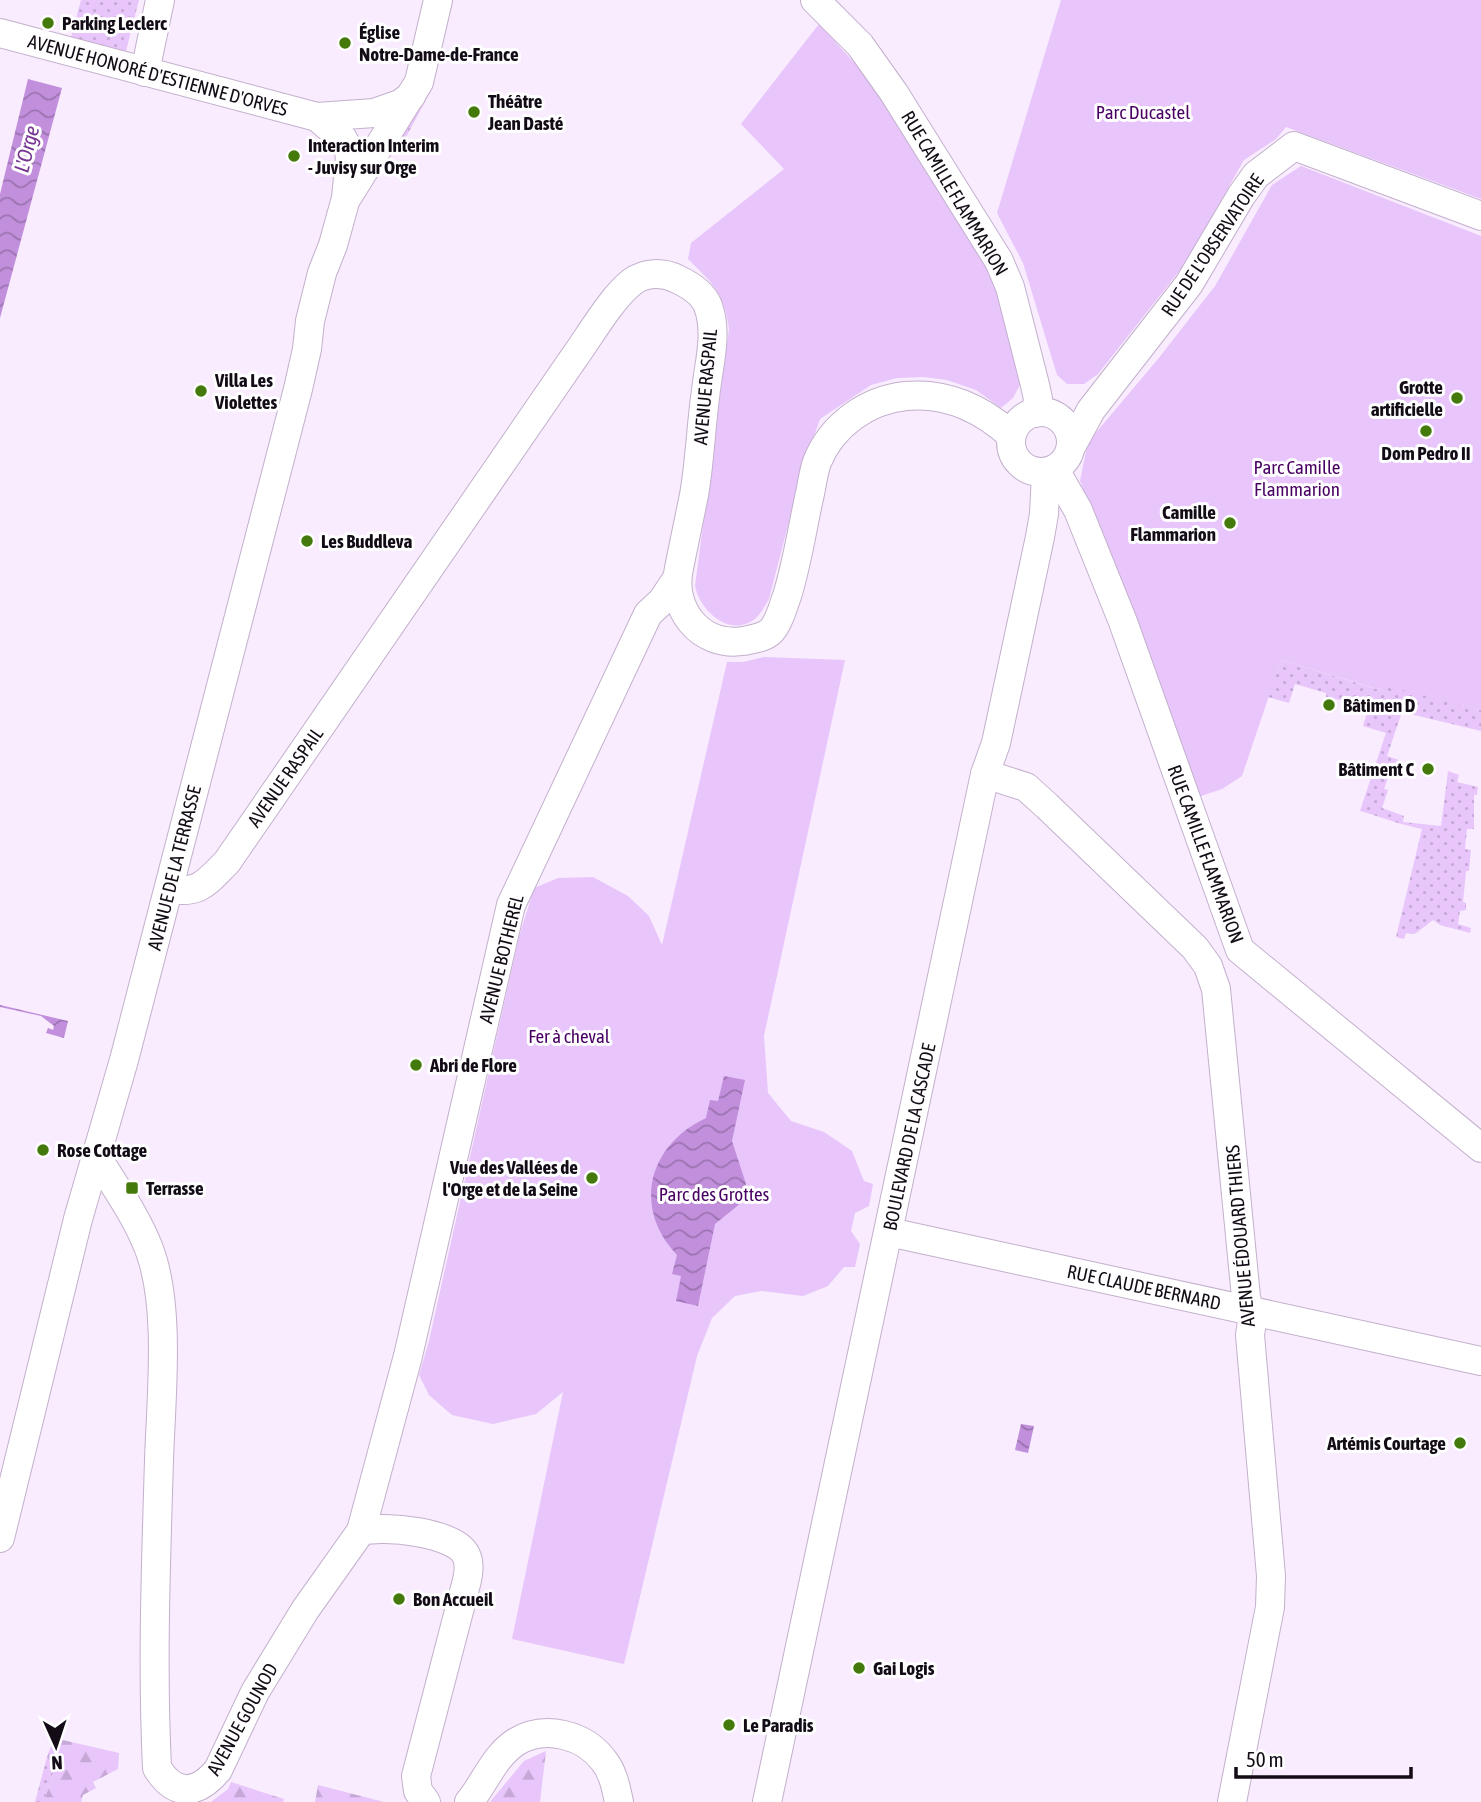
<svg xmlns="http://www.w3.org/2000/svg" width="1481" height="1802" viewBox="0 0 1481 1802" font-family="'Asap Condensed',sans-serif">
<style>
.grass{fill:url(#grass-dots)}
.forest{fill:url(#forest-firs)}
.park{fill:#e8c5fa}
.water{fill:url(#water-waves)}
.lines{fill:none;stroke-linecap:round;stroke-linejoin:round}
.minor-casing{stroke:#c3b0cd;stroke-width:30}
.minor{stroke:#fff;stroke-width:28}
.poi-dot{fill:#447a0c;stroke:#fefefe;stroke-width:2.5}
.labels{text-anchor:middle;stroke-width:6;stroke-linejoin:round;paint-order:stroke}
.poi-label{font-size:19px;font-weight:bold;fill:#130c16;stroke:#fefefe;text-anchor:start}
.street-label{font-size:19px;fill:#130c16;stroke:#fefefe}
.park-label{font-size:19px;fill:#480062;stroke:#fefefe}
.water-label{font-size:21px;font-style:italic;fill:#753591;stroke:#fefefe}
</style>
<defs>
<pattern id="grass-dots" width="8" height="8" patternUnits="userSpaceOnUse" patternTransform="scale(1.75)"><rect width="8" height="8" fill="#e8c5fa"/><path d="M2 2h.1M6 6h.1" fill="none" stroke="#c6a8d6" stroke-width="1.8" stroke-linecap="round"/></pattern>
<pattern id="forest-firs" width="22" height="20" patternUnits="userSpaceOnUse" patternTransform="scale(1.75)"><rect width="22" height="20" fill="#e8c5fa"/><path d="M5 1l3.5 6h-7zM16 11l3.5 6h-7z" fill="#c6a8d6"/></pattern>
<pattern id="water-waves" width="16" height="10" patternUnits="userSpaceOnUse" patternTransform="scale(1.75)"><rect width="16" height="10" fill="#c28fdc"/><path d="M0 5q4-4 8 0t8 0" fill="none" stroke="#9c73b1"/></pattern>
</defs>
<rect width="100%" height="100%" fill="#f8ecfe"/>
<!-- grass -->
<g class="grass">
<path d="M 81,0 L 139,0 L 126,51 L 71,37 Z"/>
<path d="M 426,86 L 433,87 L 399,150 L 388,148 Z"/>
<path d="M 1281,660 L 1380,690 L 1383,684 L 1481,710 L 1481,731 L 1402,712 L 1387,756 L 1399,760 L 1395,769 L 1391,769 L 1384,789 L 1388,790 L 1382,808 L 1404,816 L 1403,822 L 1441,826 L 1448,771 L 1459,775 L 1457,782 L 1478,787 L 1477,795 L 1474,795 L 1474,829 L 1467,829 L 1465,849 L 1471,850 L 1469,871 L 1466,871 L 1463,902 L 1466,903 L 1466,910 L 1460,911 L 1458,924 L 1471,928 L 1470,933 L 1440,925 L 1433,920 L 1415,934 L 1406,933 L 1404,939 L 1396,937 L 1422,829 C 1401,825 1381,817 1360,811 L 1386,733 L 1363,726 L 1369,706 L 1326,697 L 1326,693 L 1295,684 L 1289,703 L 1268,697 Z"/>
<path d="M 47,1757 L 55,1767 L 44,1802 L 35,1802 Z"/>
</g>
<!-- forest -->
<g class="forest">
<path d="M 54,1738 L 119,1753 L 118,1769 L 93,1782 L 96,1788 L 83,1795 L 81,1802 L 44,1802 L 55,1767 L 47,1757 Z"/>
<path d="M 546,1751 L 540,1802 L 490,1802 L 524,1761 Z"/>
<path d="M 231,1782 L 284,1799 L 283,1802 L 211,1802 L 228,1789 Z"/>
<path d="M 318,1785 L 384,1802 L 315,1802 Z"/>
</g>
<!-- park -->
<g class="park">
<path d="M 1061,0 L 1481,0 L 1481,199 L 1286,127 L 1276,139 L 1244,160 L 1184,265 L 1098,374 L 1084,384 L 1067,384 L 1057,375 L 1023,263 L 997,213 Z"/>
<path d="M 819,24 L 879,90 L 992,275 L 1022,381 L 1013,398 L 1001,408 L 976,390 L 947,380 L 923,377 L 897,378 L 871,385 L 820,419 L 803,467 L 769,599 C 764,607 760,616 752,621 C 727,636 700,610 695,586 L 729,329 C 724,292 713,284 688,259 L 691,243 L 784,169 L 741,124 Z"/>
<path d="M 1301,166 L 1481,236 L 1481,710 L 1383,685 L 1381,690 L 1281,660 L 1242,776 L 1222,789 L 1195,798 L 1129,606 L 1080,481 L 1088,442 L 1158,359 L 1215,286 L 1272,185 Z"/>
<path d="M 764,657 L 845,660 L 764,1036 L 768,1093 L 791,1121 L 824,1132 L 852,1151 L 864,1181 L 873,1184 L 869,1206 L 855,1213 L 851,1231 L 860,1244 L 855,1267 L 844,1267 L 828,1286 L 803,1296 L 761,1291 L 735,1296 L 712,1318 L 697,1356 L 624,1664 L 512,1639 L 563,1392 L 536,1414 L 493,1424 L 452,1415 L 429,1395 L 419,1375 L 429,1341 L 519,937 L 534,888 L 558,878 L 593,877 L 628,896 L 649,916 L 662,945 L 727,662 L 743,662 Z"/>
</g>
<!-- water -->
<g class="water">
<path d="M 28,79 L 62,88 L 0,318 L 0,194 Z"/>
<path d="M 0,1005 L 68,1021 L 64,1038 L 46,1033 L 48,1028 L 53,1030 L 54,1026 L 41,1016 L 0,1007 Z"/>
<path d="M 724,1076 L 745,1080 L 732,1141 L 746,1184 L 741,1203 L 715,1224 L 698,1306 L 676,1301 L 681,1276 L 672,1274 L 677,1255 C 632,1208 648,1145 706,1118 L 710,1100 L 718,1101 Z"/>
<path d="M 1021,1424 L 1034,1426 L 1028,1453 L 1015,1450 Z"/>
</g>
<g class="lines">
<defs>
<g id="minor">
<path d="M 815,0 L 860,45 L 894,93 L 999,261 L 1010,287 L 1035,385 L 1038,399 L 1036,413"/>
<path d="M 0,33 L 317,117 L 374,113 L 400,104 L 411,96"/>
<path d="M 145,72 L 160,0"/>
<path d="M 348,196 L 419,82 L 438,0"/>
<circle cx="1041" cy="442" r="30"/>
<path d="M 1072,445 L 1091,410 L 1189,284 L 1241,196 L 1256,175 L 1294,146 L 1481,216"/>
<path d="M 1055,470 L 1078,510 L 1123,622 L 1240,950 L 1481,1148"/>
<path d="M 985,774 L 1026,787 L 1047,806 L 1195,948 L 1208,966 L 1216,989 L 1246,1297 L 1252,1322 L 1250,1335 L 1271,1576 L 1270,1607 L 1232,1802"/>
<path d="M 169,889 C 200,894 206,883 227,862 L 571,362 C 588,339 611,298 632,282 C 645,272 663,272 677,279 C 690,285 703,293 708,306 C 718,333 709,363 706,390 C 701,425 700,461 694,495 C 689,520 684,544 679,568 C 670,609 700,647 743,641 C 753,639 765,638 772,630 C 780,621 783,606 787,596 C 797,564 802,530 809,498 C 812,486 813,473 817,462 C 832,425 867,400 906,396 C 946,392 982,409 1011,435"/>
<path d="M 97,1157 C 115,1187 136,1215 149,1249 C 171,1306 161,1398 159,1460 C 156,1562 152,1665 157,1768 C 175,1797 197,1795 218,1770 L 255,1692 L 305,1610 L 361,1531 C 383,1525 455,1532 466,1555 C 471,1565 468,1578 465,1588 L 416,1776 L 418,1791 L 426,1802"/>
<path d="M 889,1232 L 1481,1361"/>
<path d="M 361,1531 L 408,1356 L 511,905 L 648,614 L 662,601 L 676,580"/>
<path d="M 0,1538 L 78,1219 L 124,1060 L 298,389 L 307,349 L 310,321 L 322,273 L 333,245 L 346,198 L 350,157 L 348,148 L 343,139 L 317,117"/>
<path d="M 469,1802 C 485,1783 494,1756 516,1742 C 545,1724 585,1735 604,1761 C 613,1772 616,1788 619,1802"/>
<path d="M 767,1802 L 985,774 L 996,743 L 1040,537 L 1044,514 L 1046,473"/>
</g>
</defs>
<!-- minor casing -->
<use href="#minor" class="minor-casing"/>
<!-- minor -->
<use href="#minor" class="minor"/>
</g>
<!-- markers -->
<g class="poi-dot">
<circle cx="48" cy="23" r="7"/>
<circle cx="345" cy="43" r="7"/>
<circle cx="474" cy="112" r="7"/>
<circle cx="294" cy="156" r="7"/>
<circle cx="201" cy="391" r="7"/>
<circle cx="1457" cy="398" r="7"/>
<circle cx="1426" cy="431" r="7"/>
<circle cx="1230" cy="523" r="7"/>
<circle cx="307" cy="541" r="7"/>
<circle cx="1329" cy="705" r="7"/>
<circle cx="1428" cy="769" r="7"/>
<circle cx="416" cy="1065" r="7"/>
<circle cx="43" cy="1150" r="7"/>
<circle cx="592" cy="1178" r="7"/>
<rect x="125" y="1181" width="14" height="14" rx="3.5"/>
<circle cx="1460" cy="1443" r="7"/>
<circle cx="399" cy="1599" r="7"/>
<circle cx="859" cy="1668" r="7"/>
<circle cx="729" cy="1725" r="7"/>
</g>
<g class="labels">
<!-- poi labels -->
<g class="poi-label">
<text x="62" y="30">Parking Leclerc</text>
<text x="359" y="39">Église<tspan x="359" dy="22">Notre-Dame-de-France</tspan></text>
<text x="488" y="108">Théâtre<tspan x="488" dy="22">Jean Dasté</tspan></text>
<text x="308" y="152">Interaction Interim<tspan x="308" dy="22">- Juvisy sur Orge</tspan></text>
<text x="215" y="387">Villa Les<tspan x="215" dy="22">Violettes</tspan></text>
<text x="1443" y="394" text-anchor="end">Grotte<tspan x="1443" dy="22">artificielle</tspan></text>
<text x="1426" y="460" text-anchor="middle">Dom Pedro II</text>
<text x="1216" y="519" text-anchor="end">Camille<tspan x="1216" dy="22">Flammarion</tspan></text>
<text x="321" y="548">Les Buddleva</text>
<text x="1343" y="712">Bâtimen D</text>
<text x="1414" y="776" text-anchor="end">Bâtiment C</text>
<text x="430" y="1072">Abri de Flore</text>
<text x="57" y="1157">Rose Cottage</text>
<text x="578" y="1174" text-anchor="end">Vue des Vallées de<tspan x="578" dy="22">l'Orge et de la Seine</tspan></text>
<text x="146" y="1195">Terrasse</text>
<text x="1446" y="1450" text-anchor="end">Artémis Courtage</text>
<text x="413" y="1606">Bon Accueil</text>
<text x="873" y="1675">Gai Logis</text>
<text x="743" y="1732">Le Paradis</text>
</g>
<!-- street labels -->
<g class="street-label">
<text transform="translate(158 75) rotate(15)" y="7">AVENUE HONORÉ D'ESTIENNE D'ORVES</text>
<text transform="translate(955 193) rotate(59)" y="7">RUE CAMILLE FLAMMARION</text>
<text transform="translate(1212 245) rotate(-56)" y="7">RUE DE L'OBSERVATOIRE</text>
<text transform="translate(705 387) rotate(-85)" y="7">AVENUE RASPAIL</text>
<text transform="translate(285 777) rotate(-55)" y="7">AVENUE RASPAIL</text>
<text transform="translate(1206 854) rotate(70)" y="7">RUE CAMILLE FLAMMARION</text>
<text transform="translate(174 868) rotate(-76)" y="7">AVENUE DE LA TERRASSE</text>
<text transform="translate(501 959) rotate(-76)" y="7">AVENUE BOTHEREL</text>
<text transform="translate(909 1137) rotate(-78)" y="7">BOULEVARD DE LA CASCADE</text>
<text transform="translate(1240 1236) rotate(-95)" y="7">AVENUE ÉDOUARD THIERS</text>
<text transform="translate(1144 1287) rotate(12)" y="7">RUE CLAUDE BERNARD</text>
<text transform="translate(242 1719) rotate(-61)" y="7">AVENUE GOUNOD</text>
</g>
<!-- park labels -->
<g class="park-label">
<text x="1143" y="119">Parc Ducastel</text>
<text x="1297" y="474">Parc Camille<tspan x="1297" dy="22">Flammarion</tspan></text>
<text x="569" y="1043">Fer à cheval</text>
<text x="714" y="1201">Parc des Grottes</text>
</g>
<!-- water labels -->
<g class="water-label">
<text transform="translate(27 149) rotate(-76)" y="7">L'Orge</text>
</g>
</g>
<!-- north arrow -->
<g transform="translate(56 1746) rotate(177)" stroke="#fefefe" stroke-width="5" paint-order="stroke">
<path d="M0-5L12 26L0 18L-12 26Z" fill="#130c16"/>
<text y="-10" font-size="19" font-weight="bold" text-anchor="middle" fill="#130c16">N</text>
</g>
<!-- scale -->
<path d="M1236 1767v10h175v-10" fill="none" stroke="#130c16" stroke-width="3.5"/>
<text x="1246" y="1767" font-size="21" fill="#130c16" stroke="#fefefe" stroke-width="5" paint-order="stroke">50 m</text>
</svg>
